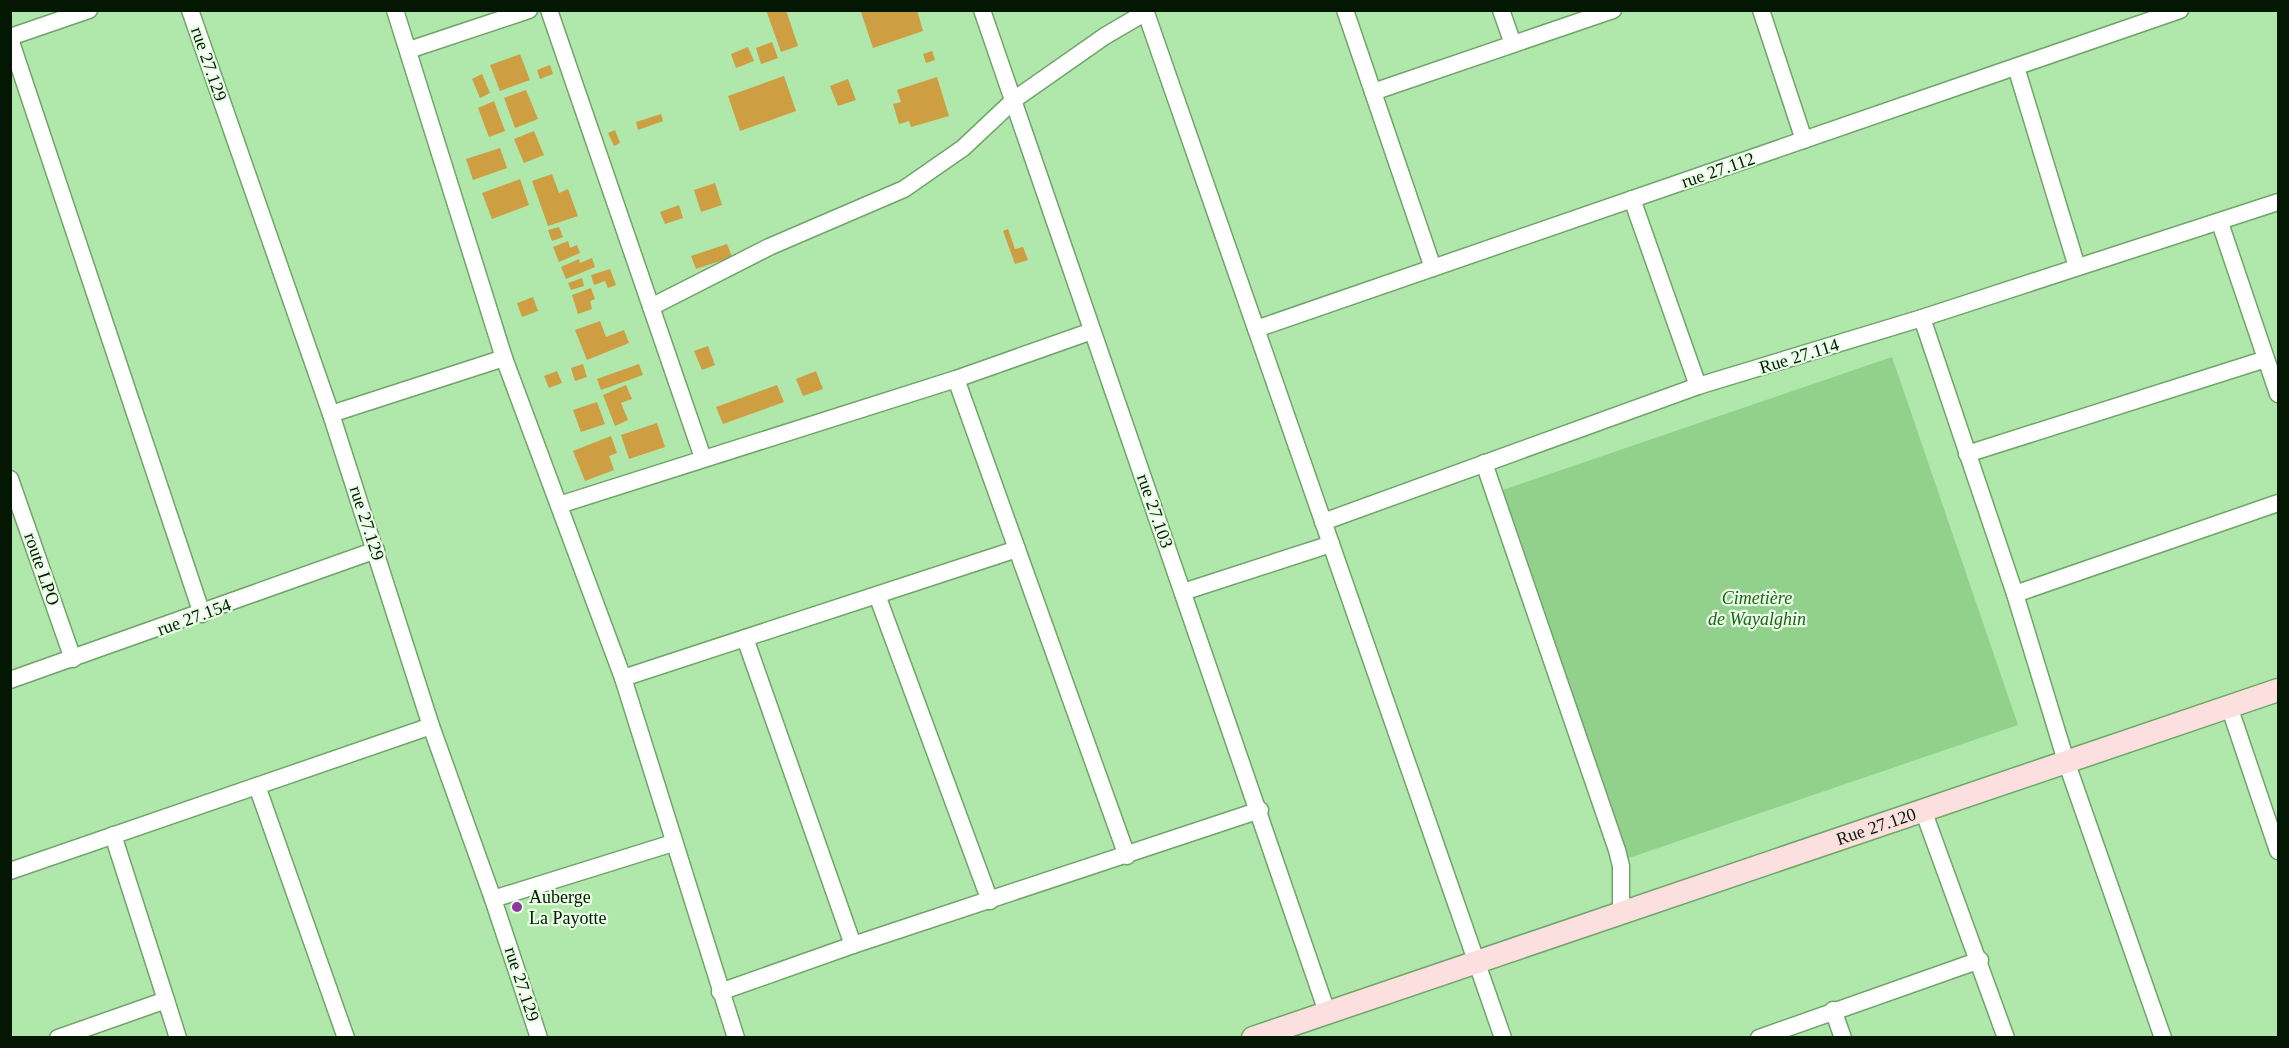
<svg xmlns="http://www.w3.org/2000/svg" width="2289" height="1048" viewBox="0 0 2289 1048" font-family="'Times New Roman',serif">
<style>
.green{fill:#92d18c}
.building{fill:#cd9f42}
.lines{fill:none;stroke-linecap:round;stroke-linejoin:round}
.street-casing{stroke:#70a46b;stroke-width:19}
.secondary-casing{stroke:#70a46b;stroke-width:25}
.street{stroke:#fff;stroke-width:16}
.secondary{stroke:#fbe0df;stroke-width:22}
.poi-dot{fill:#91359f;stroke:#e8fee5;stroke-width:2}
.labels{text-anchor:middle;stroke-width:4.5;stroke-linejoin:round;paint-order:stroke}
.street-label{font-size:18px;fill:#041703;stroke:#e8fee5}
.park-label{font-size:18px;font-style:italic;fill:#20611b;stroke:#e8fee5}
.poi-label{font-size:18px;fill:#041703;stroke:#e8fee5;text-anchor:start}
</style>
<rect width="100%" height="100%" fill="#b0e7aa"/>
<!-- green -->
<path class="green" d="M 1892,357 L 2018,725 L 1623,860 L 1497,492 Z"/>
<!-- building -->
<g class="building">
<path d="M 766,10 L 786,10 L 798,46 L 781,52 Z"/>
<path d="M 866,10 L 917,10 L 923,31 L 873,48 L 861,12 Z"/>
<path d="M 772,42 L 778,58 L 761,64 L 756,48 Z"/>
<path d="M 748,47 L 754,61 L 736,68 L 731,54 Z"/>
<path d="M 932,51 L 935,60 L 926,63 L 923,54 Z"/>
<path d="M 520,54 L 530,80 L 500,91 L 490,65 Z"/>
<path d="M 550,65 L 553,74 L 540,79 L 537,70 Z"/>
<path d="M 482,74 L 490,93 L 480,98 L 472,79 Z"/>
<path d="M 784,76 L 796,111 L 740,131 L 728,96 Z"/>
<path d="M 937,77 L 949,116 L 911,127 L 909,121 L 899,124 L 893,104 L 901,102 L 897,90 Z"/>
<path d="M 848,79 L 856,100 L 838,106 L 830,86 Z"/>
<path d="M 526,90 L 538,119 L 515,128 L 504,98 Z"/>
<path d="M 494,101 L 505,131 L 489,137 L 478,108 Z"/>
<path d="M 661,114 L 663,121 L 638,130 L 636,122 Z"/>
<path d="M 615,130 L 620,143 L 614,146 L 608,133 Z"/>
<path d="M 534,131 L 544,155 L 524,163 L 514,139 Z"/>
<path d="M 500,148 L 507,168 L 473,180 L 466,159 Z"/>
<path d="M 552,174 L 559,193 L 568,189 L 578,216 L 548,226 L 532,181 Z"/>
<path d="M 520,179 L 529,205 L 492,219 L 482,193 Z"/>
<path d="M 715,183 L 722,205 L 701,212 L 694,190 Z"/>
<path d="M 679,205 L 683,218 L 665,224 L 660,212 Z"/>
<path d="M 559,227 L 563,237 L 552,241 L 548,230 Z"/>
<path d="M 1008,229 L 1015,249 L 1023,247 L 1028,260 L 1015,264 L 1003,231 Z"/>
<path d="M 568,241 L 570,248 L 577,245 L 580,253 L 559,262 L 553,247 Z"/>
<path d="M 727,244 L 732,257 L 696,269 L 691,256 Z"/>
<path d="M 592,258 L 595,267 L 566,279 L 561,267 L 579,259 L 580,263 Z"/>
<path d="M 610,269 L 616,285 L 608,288 L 605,281 L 594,285 L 591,275 Z"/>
<path d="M 582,278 L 584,286 L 571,290 L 568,283 Z"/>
<path d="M 591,288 L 595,299 L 590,301 L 592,309 L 578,314 L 572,295 Z"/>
<path d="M 533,297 L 538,311 L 522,317 L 517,303 Z"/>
<path d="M 600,321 L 606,337 L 624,330 L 629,343 L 587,360 L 575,330 Z"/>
<path d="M 708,346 L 715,365 L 702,370 L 694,351 Z"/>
<path d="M 583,364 L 587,377 L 575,381 L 571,368 Z"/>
<path d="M 639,364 L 643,375 L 601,390 L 597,379 Z"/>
<path d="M 557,371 L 562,383 L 549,388 L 544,376 Z"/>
<path d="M 816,371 L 823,389 L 803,396 L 796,379 Z"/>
<path d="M 626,385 L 632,399 L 621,403 L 628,420 L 615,426 L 603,395 Z"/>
<path d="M 777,385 L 784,402 L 723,424 L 716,407 Z"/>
<path d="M 597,402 L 605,424 L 581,432 L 573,410 Z"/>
<path d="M 657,423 L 665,447 L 629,459 L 621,435 Z"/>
<path d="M 611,436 L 617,453 L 609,456 L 614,470 L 585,481 L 573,451 Z"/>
</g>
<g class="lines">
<defs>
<g id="street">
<path d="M 190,10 L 331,414 L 431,726 L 493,899 L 539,1038"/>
<path d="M 395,10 L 504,358 L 623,678 L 736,1038"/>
<path d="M 549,10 L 703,458"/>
<path d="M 982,10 L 1327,1012"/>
<path d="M 1145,10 L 1503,1038"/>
<path d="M 1345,10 L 1433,268"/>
<path d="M 1501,10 L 1513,44"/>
<path d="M 1761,10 L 1804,140"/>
<path d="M 10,37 L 89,10"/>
<path d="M 10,39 L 202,614"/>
<path d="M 409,50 L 529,10"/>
<path d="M 2016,67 L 2077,267"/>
<path d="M 1373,92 L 1613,10"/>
<path d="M 1632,199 L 1698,386"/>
<path d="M 2220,223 L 2278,394"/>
<path d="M 651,307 L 769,247 L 904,189 L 963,148 L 1015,99 L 1105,36 L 1146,12"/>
<path d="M 1922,318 L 2015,594 L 2066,761 L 2163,1038"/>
<path d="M 1256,329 L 2180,10"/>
<path d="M 956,379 L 1127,856"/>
<path d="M 331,414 L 504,358"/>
<path d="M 1967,454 L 2266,359"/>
<path d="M 1484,463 L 1617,850 L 1621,866 L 1621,911"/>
<path d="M 10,479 L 73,659"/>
<path d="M 559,505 L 956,379 L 1092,331"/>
<path d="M 1323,522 L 1698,386 L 1922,318 L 2278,202"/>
<path d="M 1183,592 L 1331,544"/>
<path d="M 2015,594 L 2278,503"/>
<path d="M 877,595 L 990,901"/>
<path d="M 745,638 L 853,945"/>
<path d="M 623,678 L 1017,549"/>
<path d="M 10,680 L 376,550"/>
<path d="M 2229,706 L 2278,851"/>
<path d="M 257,786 L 346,1038"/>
<path d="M 1923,810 L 2006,1038"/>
<path d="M 113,835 L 166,1000"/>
<path d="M 10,871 L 431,726"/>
<path d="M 493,899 L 673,843"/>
<path d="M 720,992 L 853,945 L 1260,810"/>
<path d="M 1833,1010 L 1843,1038"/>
<path d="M 58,1038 L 166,1000 L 178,1038"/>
<path d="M 1759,1038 L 1980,960"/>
</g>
<g id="secondary">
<path id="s1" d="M 1253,1038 L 2278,690"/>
</g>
</defs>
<!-- street casing -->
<use href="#street" class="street-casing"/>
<!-- secondary casing -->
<use href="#secondary" class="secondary-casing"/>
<!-- street -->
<use href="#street" class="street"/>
<!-- secondary -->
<use href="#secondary" class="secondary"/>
</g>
<!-- markers -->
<circle class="poi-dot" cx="517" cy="907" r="6"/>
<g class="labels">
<!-- street labels -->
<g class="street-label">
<text transform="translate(209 64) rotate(71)" y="6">rue 27.129</text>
<text transform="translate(1718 170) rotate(-19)" y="6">rue 27.112</text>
<text transform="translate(1799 356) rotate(-17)" y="6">Rue 27.114</text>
<text transform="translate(1155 511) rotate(71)" y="6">rue 27.103</text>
<text transform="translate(367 523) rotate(72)" y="6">rue 27.129</text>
<text transform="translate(42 569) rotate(71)" y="6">route LPO</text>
<text transform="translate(194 617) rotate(-20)" y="6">rue 27.154</text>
<text dy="6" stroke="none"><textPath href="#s1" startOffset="658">Rue 27.120</textPath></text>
<text transform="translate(522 984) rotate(72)" y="6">rue 27.129</text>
</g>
<!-- park labels -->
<g class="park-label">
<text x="1757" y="604">Cimetière<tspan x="1757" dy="21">de Wayalghin</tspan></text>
</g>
<!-- poi labels -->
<g class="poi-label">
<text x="529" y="903">Auberge<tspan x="529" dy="21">La Payotte</tspan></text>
</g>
</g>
<!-- border -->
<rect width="2289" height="1048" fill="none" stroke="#041703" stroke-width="24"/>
</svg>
